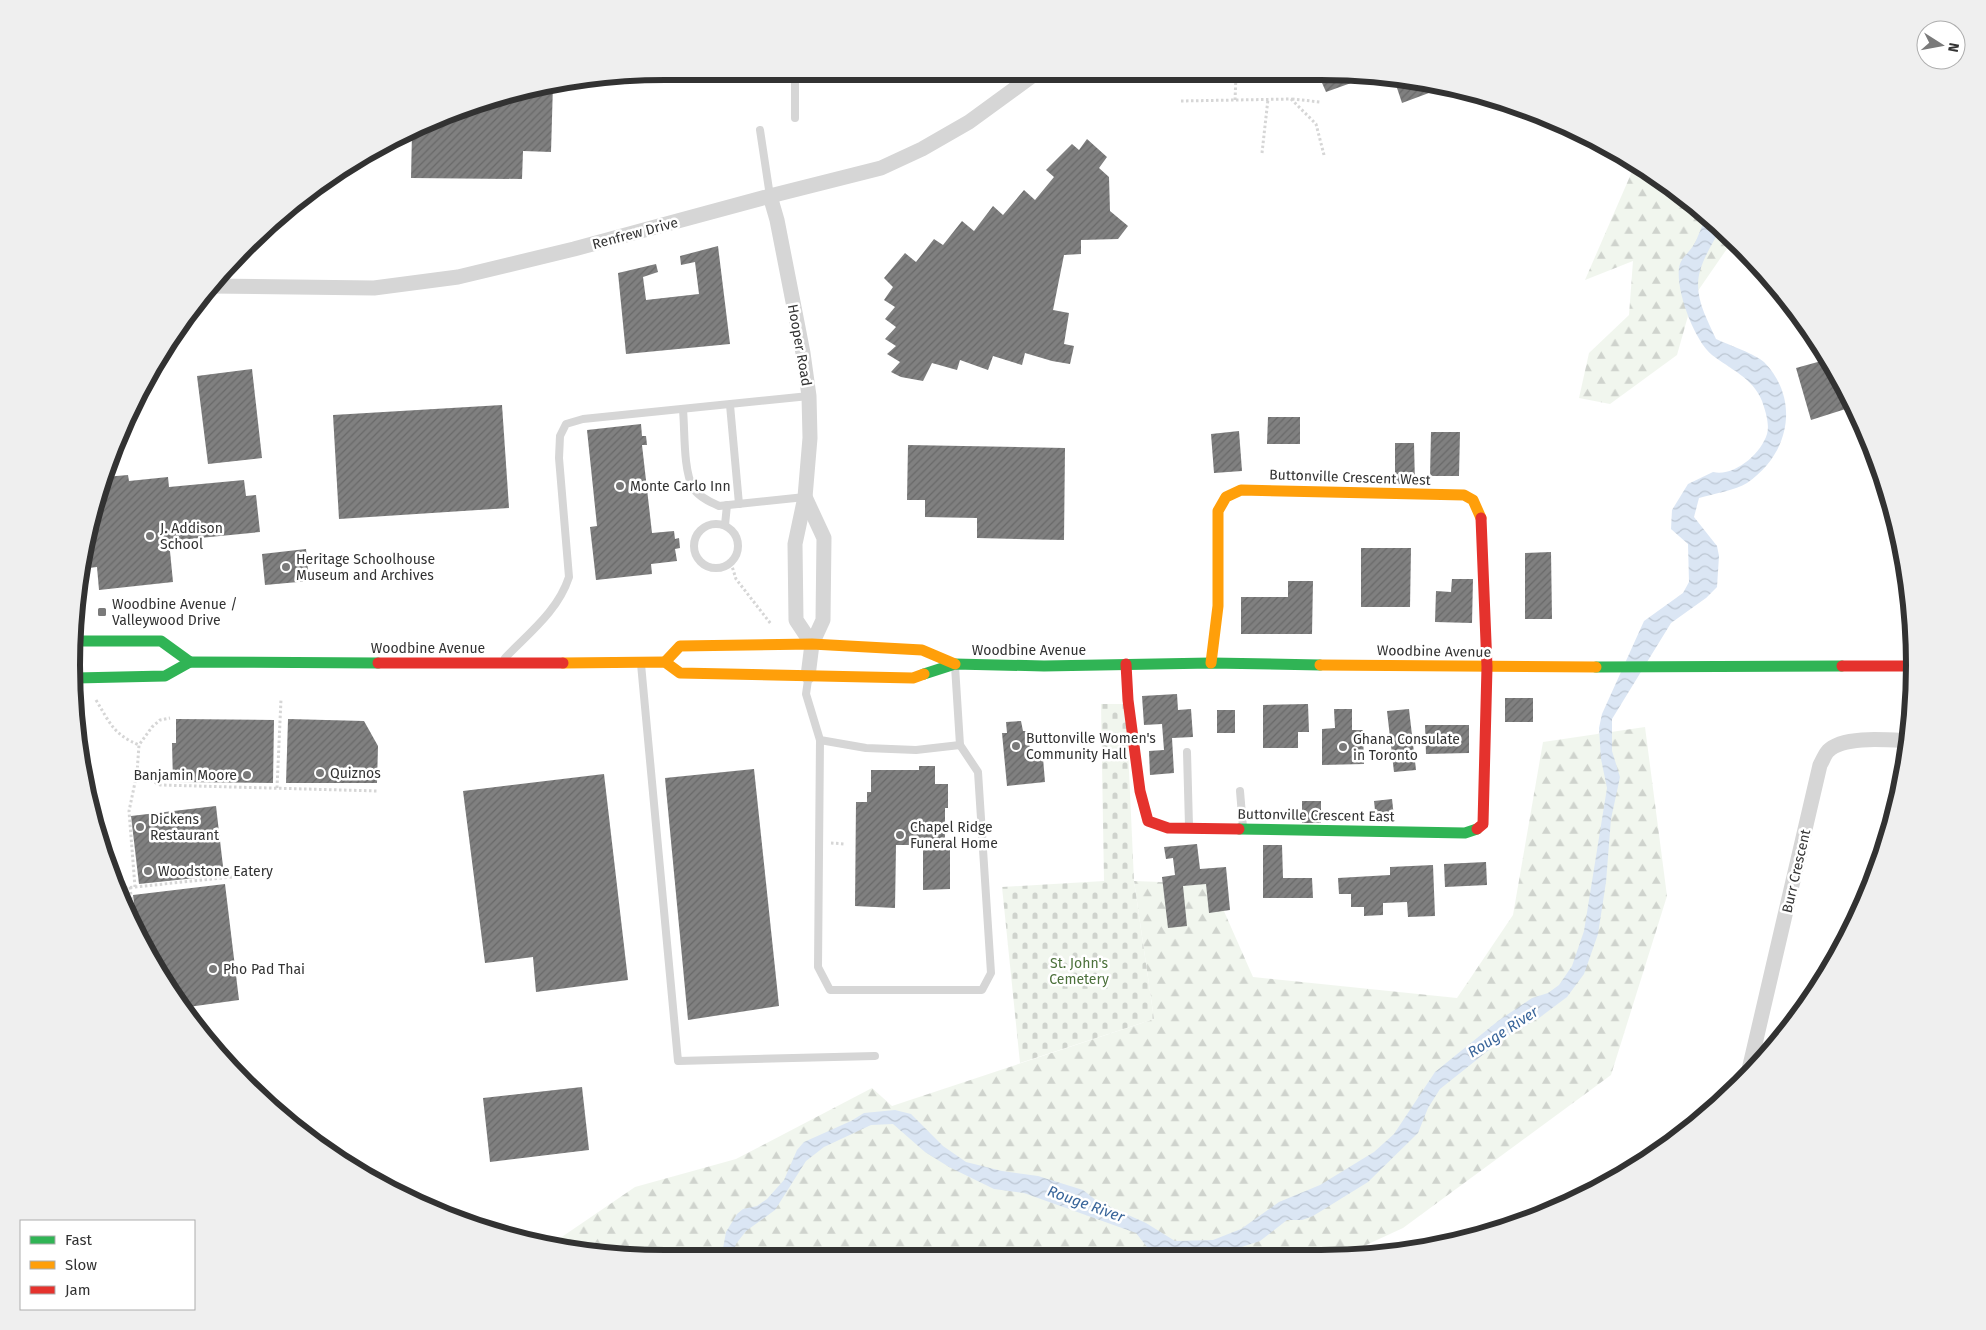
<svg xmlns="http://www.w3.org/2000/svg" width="1986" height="1330" viewBox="0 0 1986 1330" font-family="'Fira Sans',sans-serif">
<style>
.forest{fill:url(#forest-firs)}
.cemetery{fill:url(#cemetery-stones)}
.water{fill:url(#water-waves)}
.building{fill:url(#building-hatch)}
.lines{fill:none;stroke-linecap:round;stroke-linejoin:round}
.path{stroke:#d6d6d6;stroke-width:3;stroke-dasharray:2.5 2.5;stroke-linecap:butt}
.lane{stroke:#d6d6d6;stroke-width:8}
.street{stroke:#d6d6d6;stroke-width:15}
.fast{stroke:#30b455;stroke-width:11}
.slow{stroke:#ff9f0a;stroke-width:11}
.jam{stroke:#e5322d;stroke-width:11}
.poi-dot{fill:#7a7a7a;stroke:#fff;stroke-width:2}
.labels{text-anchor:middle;stroke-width:5;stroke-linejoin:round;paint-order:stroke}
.street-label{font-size:14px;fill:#323232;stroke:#fff}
.poi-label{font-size:14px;fill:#323232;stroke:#fff;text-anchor:start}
.park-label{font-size:14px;fill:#4c713b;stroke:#fff}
.water-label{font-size:15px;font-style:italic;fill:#39659a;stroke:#fff}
.rim{fill:none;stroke:#323232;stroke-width:6}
</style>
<defs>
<pattern id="forest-firs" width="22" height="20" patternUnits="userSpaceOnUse" patternTransform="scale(1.25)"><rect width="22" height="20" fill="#f1f6ee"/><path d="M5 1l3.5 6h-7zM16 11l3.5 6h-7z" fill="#cfd3cd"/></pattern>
<pattern id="cemetery-stones" width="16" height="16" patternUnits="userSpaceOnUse" patternTransform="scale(1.25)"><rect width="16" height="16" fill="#f1f6ee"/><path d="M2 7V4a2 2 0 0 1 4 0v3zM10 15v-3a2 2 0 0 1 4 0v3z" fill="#cfd3cd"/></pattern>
<pattern id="water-waves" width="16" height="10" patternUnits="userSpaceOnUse" patternTransform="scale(1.25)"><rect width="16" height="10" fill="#dbe6f4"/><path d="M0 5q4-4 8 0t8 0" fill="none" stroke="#bcc6d2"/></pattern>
<pattern id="building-hatch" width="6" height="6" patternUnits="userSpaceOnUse" patternTransform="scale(1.25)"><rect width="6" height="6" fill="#808080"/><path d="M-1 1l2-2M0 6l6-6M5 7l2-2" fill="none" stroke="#696969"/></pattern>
</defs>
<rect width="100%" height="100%" fill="#fff"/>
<!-- forest -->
<g class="forest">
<path d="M 1634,167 L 1713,219 L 1733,240 L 1693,298 L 1677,355 L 1610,404 L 1579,398 L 1589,353 L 1629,315 L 1633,261 L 1585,280 Z"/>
<path d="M 1645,727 L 1667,896 L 1611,1075 L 1403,1228 L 1340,1257 L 587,1254 L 550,1245 L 635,1187 L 736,1159 L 872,1088 L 892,1106 L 1154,1019 L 1134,881 L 1212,884 L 1253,977 L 1457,998 L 1513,915 L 1543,742 Z"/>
</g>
<!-- cemetery -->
<path class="cemetery" d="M 1101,704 L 1126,704 L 1134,881 L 1154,1019 L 1020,1063 L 1002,887 L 1104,881 Z"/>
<!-- water -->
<path class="water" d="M 1708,215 L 1721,228 C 1714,241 1704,256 1700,271 C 1693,295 1706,317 1716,339 C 1727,344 1757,355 1764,362 C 1801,400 1789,455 1747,483 C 1736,490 1713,494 1699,498 L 1694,517 L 1717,546 L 1719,556 L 1717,587 L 1706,598 L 1671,623 L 1612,719 L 1612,751 L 1620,777 L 1611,819 L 1606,882 L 1598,934 L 1584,974 L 1567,997 L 1539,1018 L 1504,1038 L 1440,1089 L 1428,1108 L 1418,1133 L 1368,1182 L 1313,1216 L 1302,1220 L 1287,1220 L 1260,1241 L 1220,1254 L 1206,1257 L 1157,1252 L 1147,1247 L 1136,1233 L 1024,1193 L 994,1189 L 949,1167 L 925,1152 L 893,1124 L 871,1125 L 824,1147 L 806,1161 L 775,1210 L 746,1231 L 736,1244 L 733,1254 L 722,1254 L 726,1232 L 737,1214 L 743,1209 L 757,1206 L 767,1199 L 784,1180 L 797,1150 L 804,1142 L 851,1121 L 864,1113 L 895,1110 L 911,1114 L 943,1146 L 966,1162 L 1002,1171 L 1038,1176 L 1083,1190 L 1097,1201 L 1146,1223 L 1175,1241 L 1213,1240 L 1241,1229 L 1279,1202 L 1320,1185 L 1374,1152 L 1394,1134 L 1435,1072 L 1498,1021 L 1532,998 L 1548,993 L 1559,985 L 1572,966 L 1584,931 L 1607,788 L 1601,759 L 1599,728 L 1602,714 L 1644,621 L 1683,593 L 1689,582 L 1688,544 L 1671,529 L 1672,510 L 1688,484 L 1713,472 C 1734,477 1761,454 1767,434 C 1770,424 1765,410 1762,401 C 1753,378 1730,369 1712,355 C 1694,340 1676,291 1679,268 C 1681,257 1688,254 1693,246 C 1699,237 1701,225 1708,215 Z"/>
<!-- building -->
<g class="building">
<path d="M 1250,76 L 1280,76 L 1280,78 L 1250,81 Z"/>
<path d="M 1319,76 L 1349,76 L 1351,83 L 1326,92 Z"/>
<path d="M 1393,76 L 1399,76 L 1445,87 L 1402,103 Z"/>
<path d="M 553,84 L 551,152 L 523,151 L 522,179 L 411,178 L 412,133 L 474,103 Z"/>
<path d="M 1087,139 L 1107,157 L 1099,168 L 1109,177 L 1110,211 L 1128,226 L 1118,239 L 1081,240 L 1081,254 L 1064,255 L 1053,310 L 1069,313 L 1064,344 L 1074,346 L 1070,364 L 1052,361 L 1025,353 L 1022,365 L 993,356 L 988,370 L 960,360 L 957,370 L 932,363 L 923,381 L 901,377 L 891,372 L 900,362 L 887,354 L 896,346 L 885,339 L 896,327 L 885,319 L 895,307 L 884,300 L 893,287 L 884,278 L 905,253 L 916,262 L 934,239 L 943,245 L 962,221 L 974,231 L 993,206 L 1003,215 L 1024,190 L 1035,200 L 1054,177 L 1046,170 L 1072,144 L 1079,150 Z"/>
<path d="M 718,246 L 730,344 L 626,354 L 618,273 L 656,264 L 658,272 L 643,277 L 646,300 L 699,294 L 695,262 L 681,265 L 680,256 Z"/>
<path d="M 1825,360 L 1829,376 L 1835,373 L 1855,406 L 1811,420 L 1796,368 Z"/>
<path d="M 252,369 L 262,458 L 208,464 L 197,376 Z"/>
<path d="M 502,405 L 509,508 L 339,519 L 333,415 Z"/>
<path d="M 1268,417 L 1300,417 L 1300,444 L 1267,444 Z"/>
<path d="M 641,424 L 642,436 L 646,436 L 647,445 L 642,445 L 652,533 L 674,531 L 675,539 L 679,538 L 680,548 L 675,549 L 677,561 L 651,564 L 652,574 L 596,580 L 590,527 L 597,526 L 587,430 Z"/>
<path d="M 1239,431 L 1242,471 L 1214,473 L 1211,434 Z"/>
<path d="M 1431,432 L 1460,432 L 1459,476 L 1430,476 Z"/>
<path d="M 1395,443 L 1414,443 L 1415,484 L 1395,484 Z"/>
<path d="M 908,445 L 1065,448 L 1064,540 L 977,538 L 977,518 L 925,517 L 925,500 L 907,500 Z"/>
<path d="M 128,475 L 129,481 L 168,477 L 169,487 L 244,480 L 246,496 L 256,495 L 260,532 L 169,541 L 173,582 L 99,590 L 97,567 L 80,569 L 83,549 L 105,477 Z"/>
<path d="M 1361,548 L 1411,548 L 1410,607 L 1361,607 Z"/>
<path d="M 306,549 L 309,581 L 265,585 L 262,554 Z"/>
<path d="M 1551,552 L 1552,619 L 1525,619 L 1525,553 Z"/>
<path d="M 1902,554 L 1907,586 L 1903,587 L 1903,578 L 1899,578 L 1898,555 Z"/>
<path d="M 1452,579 L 1473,579 L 1472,623 L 1435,622 L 1436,591 L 1451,592 Z"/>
<path d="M 1288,581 L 1313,581 L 1312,634 L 1241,634 L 1241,597 L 1288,597 Z"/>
<path d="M 1177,694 L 1178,710 L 1191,709 L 1193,737 L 1172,738 L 1174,773 L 1150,775 L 1149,751 L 1164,750 L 1162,724 L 1144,725 L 1142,696 Z"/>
<rect x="1505" y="698" width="28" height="24"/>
<path d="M 1308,704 L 1309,732 L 1298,732 L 1298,748 L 1263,748 L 1263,705 Z"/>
<path d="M 1334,709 L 1352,709 L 1352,730 L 1363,730 L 1364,764 L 1322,765 L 1322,729 L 1335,728 Z"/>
<path d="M 1409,709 L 1416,770 L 1394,772 L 1387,711 Z"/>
<rect x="1217" y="710" width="18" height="23"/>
<path d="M 176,719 L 274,720 L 273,783 L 173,782 L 172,743 L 176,743 Z"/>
<path d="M 288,719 L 364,721 L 378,746 L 377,783 L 286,783 Z"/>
<path d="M 1021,721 L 1023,731 L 1028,731 L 1031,759 L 1043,758 L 1045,782 L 1007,786 L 1002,733 L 1007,733 L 1006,722 Z"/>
<path d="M 1425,725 L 1469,725 L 1469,753 L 1426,754 Z"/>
<path d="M 919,766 L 935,766 L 935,784 L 948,784 L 948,808 L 945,808 L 945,838 L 950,838 L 950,889 L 923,890 L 923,845 L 896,845 L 895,908 L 855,906 L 856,802 L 867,802 L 867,792 L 871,792 L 871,770 L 919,770 Z"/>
<path d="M 754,769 L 779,1006 L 688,1020 L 665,778 Z"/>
<path d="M 604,774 L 628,980 L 536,992 L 533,957 L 485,963 L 463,791 Z"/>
<path d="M 1392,799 L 1394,817 L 1376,819 L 1374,801 Z"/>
<rect x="1302" y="801" width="19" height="22"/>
<path d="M 216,806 L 224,875 L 139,884 L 131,816 Z"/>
<path d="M 1197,844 L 1200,869 L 1226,867 L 1230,910 L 1209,913 L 1206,884 L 1183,886 L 1187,926 L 1168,928 L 1162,877 L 1175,875 L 1173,858 L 1166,859 L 1164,847 Z"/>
<path d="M 1263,845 L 1282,845 L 1283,878 L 1312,878 L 1313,898 L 1263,898 Z"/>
<path d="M 1486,862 L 1487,885 L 1445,887 L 1444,864 Z"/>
<path d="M 1433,865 L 1435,916 L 1408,917 L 1407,902 L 1383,903 L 1383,915 L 1364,916 L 1364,907 L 1351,907 L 1351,894 L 1339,894 L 1338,878 L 1390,875 L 1390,867 Z"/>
<path d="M 225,884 L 239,1000 L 181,1008 L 167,986 L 166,981 L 164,981 L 151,962 L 138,935 L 133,895 Z"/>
<path d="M 582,1087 L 589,1150 L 490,1162 L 483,1098 Z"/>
</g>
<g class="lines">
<!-- path -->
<g class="path">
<path d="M 1292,99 L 1320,102"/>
<path d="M 1235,100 L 1236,76"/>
<path d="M 1181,101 L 1291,99 L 1316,124 L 1324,155"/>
<path d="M 1262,153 L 1268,99"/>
<path d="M 731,563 L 736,579 L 771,624"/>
<path d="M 96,700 C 110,723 113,734 139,745"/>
<path d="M 137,773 L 160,785 L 378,791"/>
<path d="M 277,788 L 281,699"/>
<path d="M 831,843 L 845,844"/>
<path d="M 130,887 L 135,929"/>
<path d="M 135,887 L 129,811 L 137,773 L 139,745 L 152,727 L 160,720 L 170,718"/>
<path d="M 115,889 L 251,875"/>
</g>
<!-- lane -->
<g class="lane">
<path d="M 795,76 L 795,118"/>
<path d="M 1010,76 L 1019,87"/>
<path d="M 760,130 L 770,196"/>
<path d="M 730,405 L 739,504"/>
<path d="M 683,410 C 685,431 683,469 693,488 C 699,497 710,502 719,506 L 805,497"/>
<circle cx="716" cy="546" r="22"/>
<path d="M 725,525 L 727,505"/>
<path d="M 505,658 C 529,633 558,611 569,577 L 559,458 L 560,436 L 566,424 L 583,419 L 809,396"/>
<path d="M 641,664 L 678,1061 L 875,1056"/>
<path d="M 808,680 L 806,694 L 820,740 L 866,748 L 916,750 L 960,745 L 955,666"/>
<path d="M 820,740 L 818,967 L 830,990 L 982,990 L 991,973 L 978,772 L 960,745"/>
<path d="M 1187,752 L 1189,826"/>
<path d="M 1240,791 L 1243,827"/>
</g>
<!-- street -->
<g class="street">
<path d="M 770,196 L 777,220 L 803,353 L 809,396 L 810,438 L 805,497 L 795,544 L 796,620 L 812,644"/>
<path d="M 210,286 L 374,288 L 458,277 L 574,249 L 770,196 L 881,168 L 922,149 L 969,122 L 1032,76"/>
<path d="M 805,497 L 824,538 L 823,620 L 812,644 L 808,676"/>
<path d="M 1748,1074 L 1820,765 C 1823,760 1825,754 1828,751 C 1843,735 1890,740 1910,741"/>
</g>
<!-- fast -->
<g class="fast">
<path d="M 74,641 L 161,641 L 190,662"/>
<path d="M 1596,667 L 1842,666"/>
<path d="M 924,674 L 955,664 L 1044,666 L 1211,663 L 1320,665"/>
<path d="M 76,678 L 165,676 L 190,662 L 378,663"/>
<path d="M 1239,829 L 1465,833 L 1477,829"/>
</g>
<!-- slow -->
<g class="slow">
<path d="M 665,662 L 680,646 L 812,644 L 922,650 L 955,664"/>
<path d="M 563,663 L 665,662 L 680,673 L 913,678 L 924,674"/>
<path d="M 1211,663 L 1218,606 L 1218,511 L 1226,497 L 1241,490 L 1464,495 L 1473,500 L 1481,518"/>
<path d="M 1320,665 L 1596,667"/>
</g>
<!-- jam -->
<g class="jam">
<path d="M 378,663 L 563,663"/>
<path d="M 1126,664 L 1128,700 L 1140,791 L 1148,821 L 1168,828 L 1239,829"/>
<path d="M 1842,666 L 1912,666"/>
<path d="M 1477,829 L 1483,824 L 1487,667 L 1481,518"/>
</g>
</g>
<!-- markers -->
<g class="poi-dot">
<circle cx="620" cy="486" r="5"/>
<circle cx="150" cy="536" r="5"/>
<circle cx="286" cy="567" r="5"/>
<rect x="97" y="607" width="10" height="10" rx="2.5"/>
<circle cx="1016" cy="746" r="5"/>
<circle cx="1343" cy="747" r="5"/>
<circle cx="320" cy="773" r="5"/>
<circle cx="247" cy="775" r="5"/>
<circle cx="140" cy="827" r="5"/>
<circle cx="900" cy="835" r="5"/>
<circle cx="148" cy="871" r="5"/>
<circle cx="213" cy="969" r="5"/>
</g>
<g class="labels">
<!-- street labels -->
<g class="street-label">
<text transform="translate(635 233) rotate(-15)" y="5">Renfrew Drive</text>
<text transform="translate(800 345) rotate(80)" y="5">Hooper Road</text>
<text transform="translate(1350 477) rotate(2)" y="5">Buttonville Crescent West</text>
<text x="428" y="653">Woodbine Avenue</text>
<text x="1029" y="655">Woodbine Avenue</text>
<text transform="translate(1434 651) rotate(1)" y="5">Woodbine Avenue</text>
<text transform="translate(1316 815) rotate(1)" y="5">Buttonville Crescent East</text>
<text transform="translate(1796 871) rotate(-77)" y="5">Burr Crescent</text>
</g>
<!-- poi labels -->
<g class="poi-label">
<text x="630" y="491">Monte Carlo Inn</text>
<text x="160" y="533">J. Addison<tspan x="160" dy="16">School</tspan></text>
<text x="296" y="564">Heritage Schoolhouse<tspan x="296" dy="16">Museum and Archives</tspan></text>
<text x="112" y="609">Woodbine Avenue /<tspan x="112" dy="16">Valleywood Drive</tspan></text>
<text x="1026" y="743">Buttonville Women's<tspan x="1026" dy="16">Community Hall</tspan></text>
<text x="1353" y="744">Ghana Consulate<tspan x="1353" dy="16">in Toronto</tspan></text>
<text x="330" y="778">Quiznos</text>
<text x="237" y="780" text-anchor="end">Banjamin Moore</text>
<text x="150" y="824">Dickens<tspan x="150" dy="16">Restaurant</tspan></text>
<text x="910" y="832">Chapel Ridge<tspan x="910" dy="16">Funeral Home</tspan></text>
<text x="158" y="876">Woodstone Eatery</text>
<text x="223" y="974">Pho Pad Thai</text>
</g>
<!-- park labels -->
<g class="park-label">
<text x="1079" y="968">St. John's<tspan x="1079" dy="16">Cemetery</tspan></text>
</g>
<!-- water labels -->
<g class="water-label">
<text transform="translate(1503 1032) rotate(-33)" y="5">Rouge River</text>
<text transform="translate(1086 1204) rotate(20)" y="5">Rouge River</text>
</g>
</g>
<!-- crop -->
<path d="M0 0H1986V1330H0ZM665 80H1321A585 585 0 0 1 1906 665V665A585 585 0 0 1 1321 1250H665A585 585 0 0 1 80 665V665A585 585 0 0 1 665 80Z" fill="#efefef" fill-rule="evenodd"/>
<path class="rim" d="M665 80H1321A585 585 0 0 1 1906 665V665A585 585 0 0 1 1321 1250H665A585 585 0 0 1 80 665V665A585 585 0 0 1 665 80Z"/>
<!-- legend -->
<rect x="20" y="1220" width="175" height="90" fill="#ffffff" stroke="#adadad"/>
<rect x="30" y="1236" width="25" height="8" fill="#30b455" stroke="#adadad"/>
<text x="65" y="1245" font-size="15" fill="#323232">Fast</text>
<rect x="30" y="1261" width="25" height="8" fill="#ff9f0a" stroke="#adadad"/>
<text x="65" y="1270" font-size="15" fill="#323232">Slow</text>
<rect x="30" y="1286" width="25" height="8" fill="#e5322d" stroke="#adadad"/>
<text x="65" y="1295" font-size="15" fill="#323232">Jam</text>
<!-- north arrow -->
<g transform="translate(1941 45) rotate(101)"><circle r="24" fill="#ffffff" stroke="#adadad"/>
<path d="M0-4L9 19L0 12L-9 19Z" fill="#7a7a7a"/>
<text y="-8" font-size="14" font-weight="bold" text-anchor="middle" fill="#323232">N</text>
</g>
</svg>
